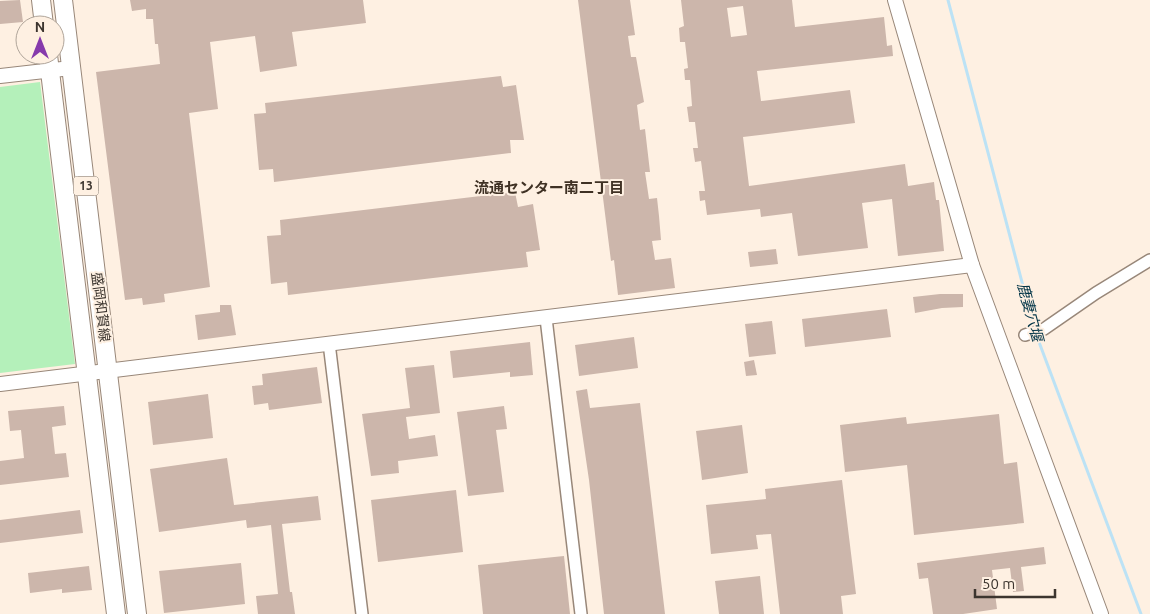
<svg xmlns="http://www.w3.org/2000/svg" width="1150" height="614" viewBox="0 0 1150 614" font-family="Ubuntu,'Noto Sans JP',sans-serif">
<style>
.green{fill:#b4f0ba}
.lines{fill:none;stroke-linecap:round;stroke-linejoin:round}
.stream{stroke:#bce2f5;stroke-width:3}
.building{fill:#ccb6ab;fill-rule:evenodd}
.minor-casing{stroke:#988779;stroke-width:14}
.tertiary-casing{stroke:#988779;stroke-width:16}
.primary-casing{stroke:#988779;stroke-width:20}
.minor{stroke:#fff;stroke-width:11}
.tertiary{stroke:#fff;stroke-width:14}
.primary{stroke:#fff;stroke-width:18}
.labels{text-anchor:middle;stroke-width:4;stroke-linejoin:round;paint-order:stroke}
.shield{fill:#fef0e2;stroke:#766d65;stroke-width:1}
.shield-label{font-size:12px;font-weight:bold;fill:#3c352f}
.street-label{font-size:14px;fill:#3c352f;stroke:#fef0e2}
.neighbourhood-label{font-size:15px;font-weight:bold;fill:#3f3124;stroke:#fef0e2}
.water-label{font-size:15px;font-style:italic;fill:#013447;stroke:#fef0e2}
</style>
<rect width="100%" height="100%" fill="#fef0e2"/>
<!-- green -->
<path class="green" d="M 40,82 L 75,364 L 0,373 L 0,87 Z"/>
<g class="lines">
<!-- stream -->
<g class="stream">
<path d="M 948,0 L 1034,328"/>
<path d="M 1036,334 L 1141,614"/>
</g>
</g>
<!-- building -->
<g class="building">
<path d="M 20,0 L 23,22 L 0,24 L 0,1 Z"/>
<path d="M 130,0 L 363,0 L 366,23 L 292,32 L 297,66 L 260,72 L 255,36 L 210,42 L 218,109 L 189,113 L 210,287 L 164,294 L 165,302 L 143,305 L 142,298 L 125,300 L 96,72 L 160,64 L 158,44 L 155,44 L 153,19 L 146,19 L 146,9 L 132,11 Z"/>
<path d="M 578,0 L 630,0 L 635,35 L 628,36 L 631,57 L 636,57 L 644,102 L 637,105 L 640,130 L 645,129 L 650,172 L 645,172 L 649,199 L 657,198 L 659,216 L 661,240 L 652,241 L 655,260 L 671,258 L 675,288 L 618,295 L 614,260 L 611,261 Z"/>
<path d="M 681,0 L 792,0 L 795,27 L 884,17 L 887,46 L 892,45 L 893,56 L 757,71 L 761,101 L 850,90 L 855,123 L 743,137 L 749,186 L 905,164 L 908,186 L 934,182 L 936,200 L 939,200 L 944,251 L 898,256 L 892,199 L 862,203 L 868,248 L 798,256 L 792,213 L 761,217 L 760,209 L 707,215 L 705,200 L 700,201 L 699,191 L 705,191 L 701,161 L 695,162 L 693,148 L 698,148 L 695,122 L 689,122 L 687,107 L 692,106 L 690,80 L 685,80 L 684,69 L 688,68 L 685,42 L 680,42 L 679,28 L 684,26 ZM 743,6 L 747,35 L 731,37 L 727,8 Z"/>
<path d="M 501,76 L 503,87 L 516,85 L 524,140 L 510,140 L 511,153 L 274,182 L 273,169 L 259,170 L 254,114 L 266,113 L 265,103 Z"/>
<path d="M 515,192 L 518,207 L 533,204 L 540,250 L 526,252 L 528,267 L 288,295 L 287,282 L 271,284 L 267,236 L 281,235 L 280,220 Z"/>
<path d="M 776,249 L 778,264 L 750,267 L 748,252 Z"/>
<path d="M 940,294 L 963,294 L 963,307 L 942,308 L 915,313 L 913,297 Z"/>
<path d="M 220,305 L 231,305 L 236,335 L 198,340 L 195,315 L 220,312 Z"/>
<path d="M 887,309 L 891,337 L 805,347 L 802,319 Z"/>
<path d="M 772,321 L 776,354 L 749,357 L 745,324 Z"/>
<path d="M 634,337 L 638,368 L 579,376 L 575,345 Z"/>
<path d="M 530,342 L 533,375 L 510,377 L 510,372 L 453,378 L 450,351 Z"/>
<path d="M 754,360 L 757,375 L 746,376 L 744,362 Z"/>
<path d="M 434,365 L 440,413 L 406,417 L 409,439 L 435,435 L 438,456 L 398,461 L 399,473 L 371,476 L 362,414 L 410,408 L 405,368 Z"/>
<path d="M 317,367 L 322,403 L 269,410 L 268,403 L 254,405 L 252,386 L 263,385 L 262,374 Z"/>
<path d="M 587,389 L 590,408 L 640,403 L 665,614 L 604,614 L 589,480 L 576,391 Z"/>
<path d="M 208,394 L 213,438 L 153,445 L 148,402 Z"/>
<path d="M 64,406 L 66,425 L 52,427 L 55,454 L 66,453 L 69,477 L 0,485 L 0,461 L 24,458 L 21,430 L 10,431 L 8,411 Z"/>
<path d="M 504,406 L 507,429 L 496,430 L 504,492 L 468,496 L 457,412 Z"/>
<path d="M 999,414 L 1004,464 L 1017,462 L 1024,523 L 914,535 L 907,465 L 845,472 L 840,425 L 906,417 L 907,424 Z"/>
<path d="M 742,425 L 748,473 L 702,480 L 696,431 Z"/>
<path d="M 227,458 L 234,505 L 318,496 L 321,520 L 282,524 L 290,592 L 292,592 L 295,614 L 258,614 L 256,596 L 278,594 L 271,525 L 247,528 L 246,520 L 159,532 L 150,469 Z"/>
<path d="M 842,480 L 856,594 L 841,596 L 843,614 L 780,614 L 771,534 L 756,535 L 758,549 L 711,554 L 706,505 L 766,499 L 765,489 Z"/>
<path d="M 456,490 L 463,552 L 378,562 L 371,500 Z"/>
<path d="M 80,510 L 83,533 L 0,543 L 0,520 Z"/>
<path d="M 1044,547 L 1046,564 L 1021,567 L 1024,591 L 1013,592 L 1010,568 L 992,570 L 997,609 L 963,614 L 933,614 L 928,578 L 919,579 L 917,563 Z"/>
<path d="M 564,556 L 570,614 L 483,614 L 478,565 Z"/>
<path d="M 241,563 L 245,604 L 164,613 L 159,571 Z"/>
<path d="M 89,566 L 92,590 L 62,593 L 62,589 L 30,593 L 28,573 Z"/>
<path d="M 760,576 L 764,614 L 719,614 L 715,581 Z"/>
</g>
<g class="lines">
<defs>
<g id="minor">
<path d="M 546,318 L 581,614"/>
<path d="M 1025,335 L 1044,329 L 1096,293 L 1150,260"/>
<path d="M 329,343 L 362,614"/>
</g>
<g id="tertiary">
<path d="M 895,0 L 972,265 L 1101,614"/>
<path d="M 0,76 L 71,68"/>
<path d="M 0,384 L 972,265"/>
</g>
<g id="primary">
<path d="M 41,0 L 44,25"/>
<path d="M 63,0 L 137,614"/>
<path d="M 48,55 L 116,614"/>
</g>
</defs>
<!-- minor casing -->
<use href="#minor" class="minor-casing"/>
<!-- tertiary casing -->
<use href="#tertiary" class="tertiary-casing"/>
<!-- primary casing -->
<use href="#primary" class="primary-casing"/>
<!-- minor -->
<use href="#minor" class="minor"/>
<!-- tertiary -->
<use href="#tertiary" class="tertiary"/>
<!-- primary -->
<use href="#primary" class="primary"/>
</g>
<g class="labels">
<!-- shield labels -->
<rect class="shield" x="73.5" y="176.5" width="25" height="19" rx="4"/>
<g class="shield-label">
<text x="86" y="190">13</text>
</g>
<!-- street labels -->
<g class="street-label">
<text transform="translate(101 307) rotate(83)" y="5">盛岡和賀線</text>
</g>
<!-- neighbourhood labels -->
<g class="neighbourhood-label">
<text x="549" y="193">流通センター南二丁目</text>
</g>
<!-- water labels -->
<g class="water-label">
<text transform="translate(1030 312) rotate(75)" y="5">鹿妻穴堰</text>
</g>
</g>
<!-- north arrow -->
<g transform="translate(40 40)"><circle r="24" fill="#fef0e2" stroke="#b0a59a"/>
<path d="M0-4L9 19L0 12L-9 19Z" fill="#863aac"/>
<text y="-8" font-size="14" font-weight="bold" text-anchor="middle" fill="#3c352f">N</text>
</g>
<!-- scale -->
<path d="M975 589v8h80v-8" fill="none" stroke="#3c352f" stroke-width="2.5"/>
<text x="982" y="589" font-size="15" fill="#3c352f" stroke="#fef0e2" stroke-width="4" paint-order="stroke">50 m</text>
</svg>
